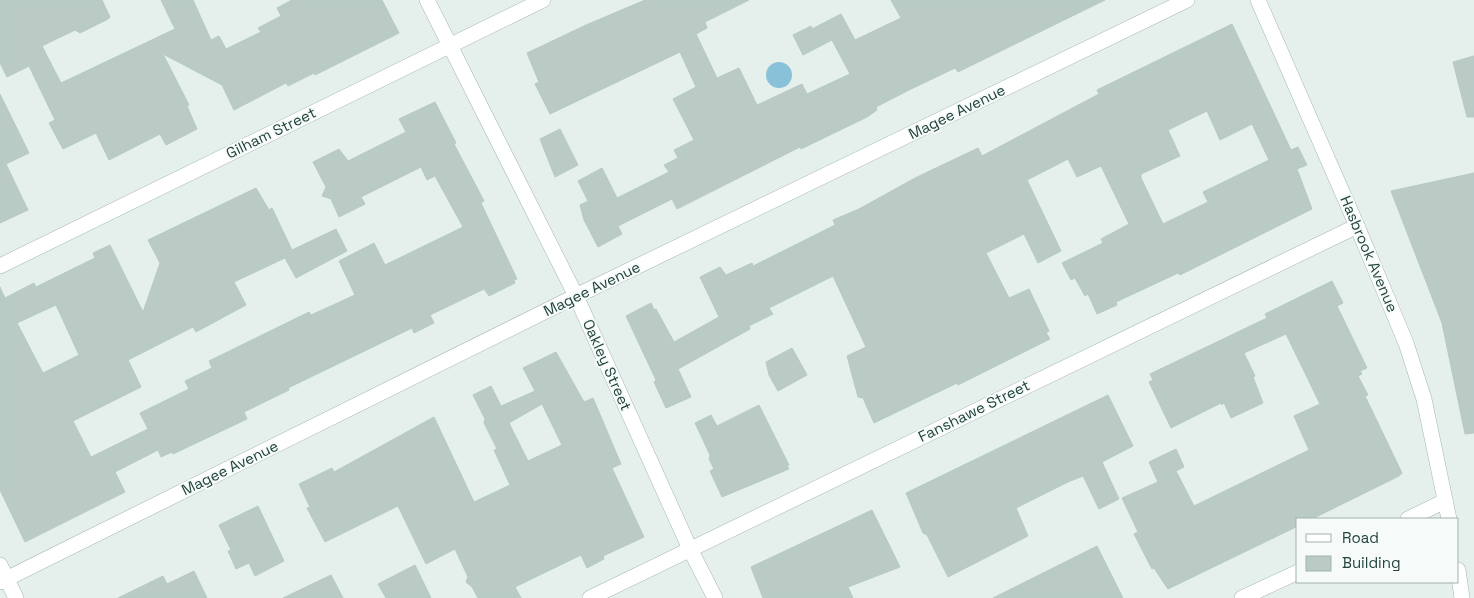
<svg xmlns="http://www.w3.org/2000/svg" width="1474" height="598" viewBox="0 0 1474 598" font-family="'Space Grotesk',sans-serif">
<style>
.water{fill:#89c2d8}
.building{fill:#bacac5;stroke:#b6cac4;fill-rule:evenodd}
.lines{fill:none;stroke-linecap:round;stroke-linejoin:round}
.minor-casing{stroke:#a7b8b4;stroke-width:16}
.secondary-casing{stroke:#a2bcb6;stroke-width:16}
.minor{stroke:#fff;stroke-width:15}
.secondary{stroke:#fff;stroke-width:15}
.labels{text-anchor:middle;stroke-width:4;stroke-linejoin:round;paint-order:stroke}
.street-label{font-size:15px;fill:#22433e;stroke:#f6fbf9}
</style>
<rect width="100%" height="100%" fill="#e5efec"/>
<!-- water -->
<circle class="water" cx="779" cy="75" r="13"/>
<!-- building -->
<g class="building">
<path d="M 0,0 L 102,0 L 110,17 L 108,19 L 80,33 L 75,30 L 42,46 L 61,83 L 175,29 L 161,0 L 193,0 L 211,40 L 219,36 L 226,49 L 261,32 L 258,28 L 281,16 L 277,8 L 292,0 L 382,0 L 399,33 L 315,75 L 314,73 L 288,86 L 286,83 L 234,110 L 222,85 L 163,54 L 189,105 L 187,106 L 197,129 L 166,145 L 160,134 L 109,160 L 96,133 L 63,149 L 49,123 L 55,120 L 29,66 L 7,77 L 0,63 Z"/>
<path d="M 645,0 L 749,0 L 705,22 L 707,28 L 696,34 L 717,78 L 739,68 L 757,105 L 802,84 L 807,94 L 850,74 L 832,40 L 803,55 L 793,35 L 811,26 L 812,29 L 841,14 L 855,40 L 901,18 L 891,0 L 1105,0 L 958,72 L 955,68 L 909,90 L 876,107 L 877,110 L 867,117 L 801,149 L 800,147 L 677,209 L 672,199 L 618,226 L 622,234 L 598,247 L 584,220 L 580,205 L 588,201 L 578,181 L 602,168 L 617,198 L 669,172 L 664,165 L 678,158 L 674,150 L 694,140 L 673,99 L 696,87 L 680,52 L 550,114 L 535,84 L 539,82 L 527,53 L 586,25 Z"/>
<path d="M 1232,24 L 1291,150 L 1298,147 L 1307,165 L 1297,169 L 1312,209 L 1180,275 L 1178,273 L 1116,302 L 1117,305 L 1097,314 L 1088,294 L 1085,296 L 1075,278 L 1071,280 L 1062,263 L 1103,243 L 1101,239 L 1129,224 L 1101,166 L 1077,177 L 1068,159 L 1027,180 L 1061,251 L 1038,263 L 1024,234 L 986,253 L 1009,298 L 1029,289 L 1049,331 L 1046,333 L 1050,339 L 958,385 L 957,383 L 874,423 L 863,398 L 858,397 L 847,356 L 866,347 L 833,276 L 769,308 L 773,314 L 749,326 L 750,329 L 678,369 L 691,397 L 666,408 L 654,382 L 656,380 L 626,316 L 651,303 L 654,310 L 656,309 L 674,342 L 719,317 L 700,277 L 720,267 L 726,275 L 752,263 L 753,266 L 835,225 L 833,220 L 859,209 L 915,178 L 978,148 L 982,156 L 1099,94 L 1097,90 ZM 1207,111 L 1220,140 L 1252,124 L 1269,160 L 1203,192 L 1208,202 L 1163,224 L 1141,178 L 1141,174 L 1180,156 L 1168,130 Z"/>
<path d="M 1474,56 L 1474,117 L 1467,117 L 1453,62 Z"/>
<path d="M 0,94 L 29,153 L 6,164 L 28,210 L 0,223 Z"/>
<path d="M 435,102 L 456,143 L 454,144 L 484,201 L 481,203 L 517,279 L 514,280 L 515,283 L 489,296 L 484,289 L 430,315 L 434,323 L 414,333 L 412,328 L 288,388 L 289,390 L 244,412 L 247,419 L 173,454 L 172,452 L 161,457 L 158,450 L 115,472 L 125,492 L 25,542 L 0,490 L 0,287 L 5,298 L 34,283 L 36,287 L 95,258 L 93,253 L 110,245 L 143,312 L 160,263 L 148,240 L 256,188 L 269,210 L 272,208 L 292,250 L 336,229 L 347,251 L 296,278 L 285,258 L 234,282 L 246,305 L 196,332 L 193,327 L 128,360 L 141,387 L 73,421 L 91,457 L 148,429 L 140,413 L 189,389 L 185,381 L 212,368 L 209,361 L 309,312 L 311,315 L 355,295 L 339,261 L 374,243 L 385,265 L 463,227 L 435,176 L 427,180 L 421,167 L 361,197 L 365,204 L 339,217 L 331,199 L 322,196 L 326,187 L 313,162 L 339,149 L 348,161 L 406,132 L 399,119 ZM 56,305 L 79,355 L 43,373 L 17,323 Z"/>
<path d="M 560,129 L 578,165 L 555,177 L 540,139 Z"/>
<path d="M 1474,173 L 1474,433 L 1465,434 L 1442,323 L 1391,191 Z"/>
<path d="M 1332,281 L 1343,303 L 1337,306 L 1367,368 L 1360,371 L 1362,374 L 1358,376 L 1368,395 L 1365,396 L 1402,473 L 1399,476 L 1312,519 L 1298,519 L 1298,526 L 1168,589 L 1154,568 L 1152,569 L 1134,534 L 1138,532 L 1122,498 L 1158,482 L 1149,462 L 1176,449 L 1184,467 L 1176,471 L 1194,506 L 1309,450 L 1294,416 L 1320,404 L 1286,334 L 1244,353 L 1255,376 L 1253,377 L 1263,403 L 1231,418 L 1224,403 L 1222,405 L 1221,403 L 1171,428 L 1149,382 L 1153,380 L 1150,374 L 1267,318 L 1265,314 Z"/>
<path d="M 792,348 L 807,375 L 778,391 L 769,375 L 766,362 Z"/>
<path d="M 556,352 L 584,402 L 593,398 L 621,464 L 612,468 L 644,537 L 603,556 L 604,559 L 587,568 L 581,555 L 515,587 L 521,598 L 478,598 L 472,587 L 466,582 L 468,577 L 455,549 L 426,564 L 398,506 L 325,542 L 307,508 L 310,507 L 299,484 L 332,468 L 334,472 L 434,417 L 474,502 L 510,485 L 494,450 L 497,449 L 484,423 L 485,419 L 473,395 L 491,386 L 501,406 L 535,391 L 523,368 ZM 542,404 L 562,445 L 528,461 L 509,423 Z"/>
<path d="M 1108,395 L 1133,446 L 1102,462 L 1119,499 L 1099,509 L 1083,476 L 1068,482 L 1016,508 L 1028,536 L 948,577 L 927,535 L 923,533 L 906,493 Z"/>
<path d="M 759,405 L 789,465 L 787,466 L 789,469 L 722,497 L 710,471 L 714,469 L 709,459 L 710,455 L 695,423 L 711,415 L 717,426 Z"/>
<path d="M 258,506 L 284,561 L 255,576 L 249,563 L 236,569 L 228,551 L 231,550 L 219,525 Z"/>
<path d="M 872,510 L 900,567 L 848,587 L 853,598 L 763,598 L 751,567 Z"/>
<path d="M 1097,546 L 1123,598 L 993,598 Z"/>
<path d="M 415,565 L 431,598 L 386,598 L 378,584 Z"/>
<path d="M 194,571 L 207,598 L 118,598 L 163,576 L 167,584 Z"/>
<path d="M 331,575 L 343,598 L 283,598 Z"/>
</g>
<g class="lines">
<defs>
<g id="minor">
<path d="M 427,0 L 576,296 L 690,549 L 715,598"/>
<path d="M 1258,0 L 1357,226 L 1406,343 L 1424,399 L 1449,519"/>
<path d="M 0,266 L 543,0"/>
<path d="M 1408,519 L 1445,501"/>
<path d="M 1458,570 L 1462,598"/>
<path d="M 0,582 L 576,296 L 1187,0"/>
<path d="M 590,598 L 1357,226"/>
<path d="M 1242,598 L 1298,572"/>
</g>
<path id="secondary" d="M 0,565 L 16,598"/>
</defs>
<!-- minor casing -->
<use href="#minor" class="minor-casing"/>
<!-- secondary casing -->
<use href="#secondary" class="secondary-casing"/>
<!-- minor -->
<use href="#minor" class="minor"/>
<!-- secondary -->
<use href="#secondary" class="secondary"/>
</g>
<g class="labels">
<!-- street labels -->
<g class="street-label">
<text transform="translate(957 112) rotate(-26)" y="5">Magee Avenue</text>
<text transform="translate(271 133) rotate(-26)" y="5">Gilham Street</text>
<text transform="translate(1369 254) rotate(67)" y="5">Hasbrook Avenue</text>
<text transform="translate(592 289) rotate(-26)" y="5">Magee Avenue</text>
<text transform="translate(607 365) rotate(66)" y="5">Oakley Street</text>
<text transform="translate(974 411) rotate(-26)" y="5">Fanshawe Street</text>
<text transform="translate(230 468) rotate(-26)" y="5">Magee Avenue</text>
</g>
</g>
<!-- legend -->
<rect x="1296" y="518" width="162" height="65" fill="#f6fbf9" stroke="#a1b1ae"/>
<rect x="1306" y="534" width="25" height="8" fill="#ffffff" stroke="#a1b1ae"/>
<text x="1342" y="543" font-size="15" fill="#22433e">Road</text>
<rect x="1306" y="556" width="25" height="15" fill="#bacac5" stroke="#a1b1ae"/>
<text x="1342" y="568" font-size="15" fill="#22433e">Building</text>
</svg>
